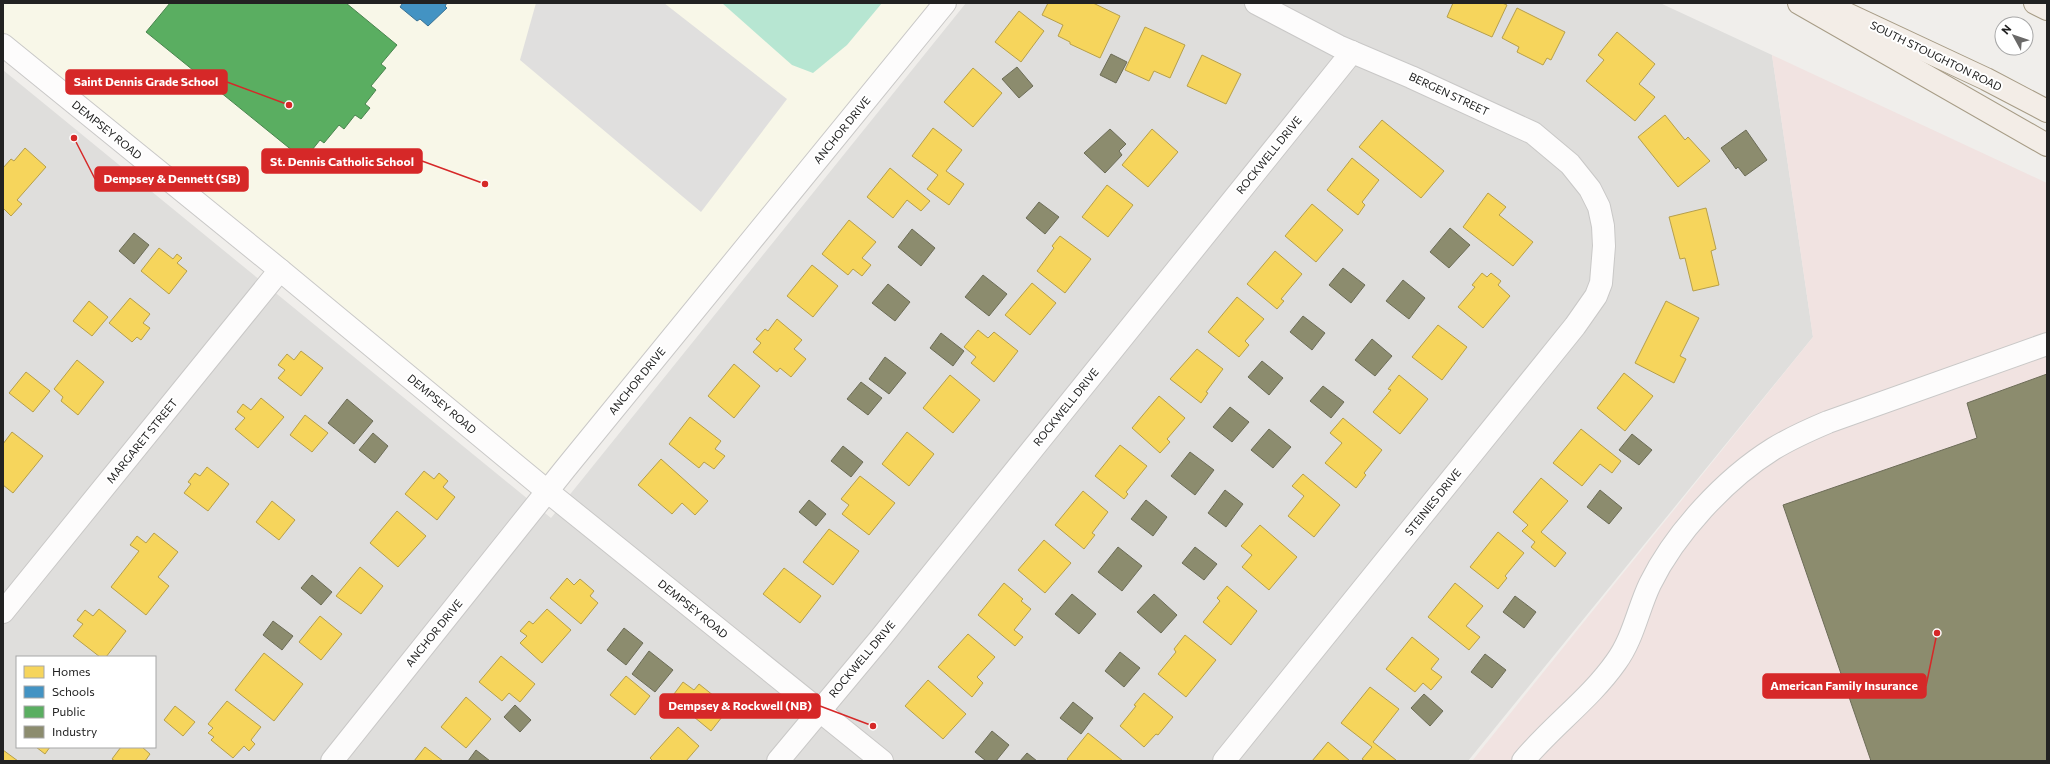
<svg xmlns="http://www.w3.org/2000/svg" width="2050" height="764" viewBox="0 0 2050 764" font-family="Commissioner,sans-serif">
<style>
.residential{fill:#dfdedc;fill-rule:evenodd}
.commercial{fill:#f1e3e1}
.education{fill:#f8f7e8}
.pitch{fill:#b7e6d2}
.parking{fill:#e0dfde}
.homes{fill:#f6d55c;stroke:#b69f4b}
.schools{fill:#4393c3;stroke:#397193}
.public{fill:#5aae61;stroke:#49844e}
.industry{fill:#8c8c6e;stroke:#6c6c57}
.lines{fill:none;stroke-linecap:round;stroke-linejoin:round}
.minor-casing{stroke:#c9c8c7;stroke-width:24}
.major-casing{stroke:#a79c86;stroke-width:24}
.minor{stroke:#fdfcfc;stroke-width:22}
.major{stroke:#f3ede7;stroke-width:22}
.labels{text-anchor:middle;stroke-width:4;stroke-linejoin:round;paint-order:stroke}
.street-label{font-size:11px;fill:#222;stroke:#fff}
.leader{fill:none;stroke:#d62828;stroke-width:1.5}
.callout-dot{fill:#d62828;stroke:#fff;stroke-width:1.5}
.callout{fill:#d62828;stroke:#d62828;stroke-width:1.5}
.callout-label{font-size:12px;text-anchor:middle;font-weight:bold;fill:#fff}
</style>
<rect width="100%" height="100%" fill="#f0eeeb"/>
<!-- residential -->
<path class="residential" d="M 966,3 L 1660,3 L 1772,55 L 1813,337 L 1468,761 L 3,761 L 3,70 L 551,518 ZM 17,657 L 155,657 L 155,747 L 17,747 Z"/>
<!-- commercial -->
<path class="commercial" d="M 1772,55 L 2047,183 L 2047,761 L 1472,761 L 1813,337 Z"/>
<!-- education -->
<path class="education" d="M 3,3 L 945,3 L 547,491 L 3,45 Z"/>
<!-- pitch -->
<path class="pitch" d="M 722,3 L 882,3 L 847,45 L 813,73 L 792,65 Z"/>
<!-- parking -->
<path class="parking" d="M 536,3 L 664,3 L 787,99 L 701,212 L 520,60 Z"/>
<!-- homes -->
<g class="homes">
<path d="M 1048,3 L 1093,3 L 1120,16 L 1100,58 L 1070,44 L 1070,42 L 1058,36 L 1063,25 L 1042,15 Z"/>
<path d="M 1453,3 L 1502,3 L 1507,5 L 1492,37 L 1447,17 Z"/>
<path d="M 1517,8 L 1565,32 L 1551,60 L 1547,58 L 1543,65 L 1517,52 L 1519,47 L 1502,38 Z"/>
<path d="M 1019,11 L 1044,31 L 1021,62 L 995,42 Z"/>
<path d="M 1145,27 L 1185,45 L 1170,78 L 1154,71 L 1149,81 L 1125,70 Z"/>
<path d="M 1617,32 L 1655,64 L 1639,84 L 1655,97 L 1635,121 L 1586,81 L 1604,60 L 1598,55 Z"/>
<path d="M 1202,55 L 1241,74 L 1226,104 L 1187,86 Z"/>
<path d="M 973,68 L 1002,93 L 973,127 L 944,102 Z"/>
<path d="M 1665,115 L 1685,140 L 1688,137 L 1710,161 L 1678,187 L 1638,137 Z"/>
<path d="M 1382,120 L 1444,171 L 1421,198 L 1359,147 Z"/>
<path d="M 933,128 L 962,150 L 946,171 L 964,184 L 949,205 L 927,189 L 938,175 L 912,156 Z"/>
<path d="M 1152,129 L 1178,152 L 1148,187 L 1122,165 Z"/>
<path d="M 25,148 L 46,167 L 17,200 L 22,204 L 11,216 L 3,208 L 3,168 L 11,159 L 14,161 Z"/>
<path d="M 1352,158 L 1379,180 L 1362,202 L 1365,205 L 1358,215 L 1327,190 Z"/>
<path d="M 890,168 L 930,201 L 921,211 L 907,200 L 893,218 L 867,197 Z"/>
<path d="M 1107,185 L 1133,205 L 1108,237 L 1082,217 Z"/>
<path d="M 1488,193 L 1506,207 L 1499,215 L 1533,242 L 1513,266 L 1463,227 Z"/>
<path d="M 1312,204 L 1343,230 L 1316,262 L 1285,236 Z"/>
<path d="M 1706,208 L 1716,249 L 1711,251 L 1719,285 L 1693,291 L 1685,258 L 1680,259 L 1669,217 Z"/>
<path d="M 849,220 L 876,242 L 862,258 L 871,265 L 862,276 L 853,269 L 848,275 L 822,254 Z"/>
<path d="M 1060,236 L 1091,259 L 1065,293 L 1037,271 L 1054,248 L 1052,246 Z"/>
<path d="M 159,248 L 173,259 L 177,254 L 182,258 L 177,263 L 187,271 L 169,294 L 141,271 Z"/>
<path d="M 1275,251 L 1302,274 L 1281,299 L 1284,301 L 1277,309 L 1247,284 Z"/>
<path d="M 812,265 L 838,286 L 813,317 L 787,296 Z"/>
<path d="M 1482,273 L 1487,277 L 1491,273 L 1501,281 L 1498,285 L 1510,296 L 1483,328 L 1458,307 L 1475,287 L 1472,285 Z"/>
<path d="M 1032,283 L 1056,303 L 1030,335 L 1005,315 Z"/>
<path d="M 1237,297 L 1264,319 L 1245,341 L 1249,345 L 1239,357 L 1208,332 Z"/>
<path d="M 130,298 L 150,314 L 143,323 L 150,328 L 141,340 L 137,337 L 132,342 L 109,323 Z"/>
<path d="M 89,301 L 108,317 L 92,336 L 73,321 Z"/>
<path d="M 1666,301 L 1699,318 L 1680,356 L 1686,359 L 1674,383 L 1635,363 Z"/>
<path d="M 777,319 L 802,340 L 794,349 L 806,359 L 791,377 L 780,368 L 777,372 L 753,352 L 761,343 L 756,339 L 765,329 L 768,331 Z"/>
<path d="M 1438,325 L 1467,347 L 1442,380 L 1412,357 Z"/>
<path d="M 978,330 L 988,338 L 994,332 L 1018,351 L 994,382 L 971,363 L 976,357 L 964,347 Z"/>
<path d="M 1197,349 L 1223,369 L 1206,392 L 1208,393 L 1201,403 L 1170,379 Z"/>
<path d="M 301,351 L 323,368 L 301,396 L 278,378 L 285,370 L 278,365 L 287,354 L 294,360 Z"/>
<path d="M 77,360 L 104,382 L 78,415 L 61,401 L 63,397 L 54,389 Z"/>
<path d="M 734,364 L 760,386 L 734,418 L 708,396 Z"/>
<path d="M 26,372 L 50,391 L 33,412 L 9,393 Z"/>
<path d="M 1624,373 L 1653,396 L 1625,431 L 1597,408 Z"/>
<path d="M 950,375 L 980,400 L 953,433 L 923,408 Z"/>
<path d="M 1399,375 L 1428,399 L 1400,434 L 1373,412 L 1391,390 L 1388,389 Z"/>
<path d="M 1159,396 L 1185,418 L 1167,439 L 1170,442 L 1160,453 L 1132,428 Z"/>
<path d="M 261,398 L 284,417 L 258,448 L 235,429 L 245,418 L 237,412 L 243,404 L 251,410 Z"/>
<path d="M 305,415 L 328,433 L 312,452 L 290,435 Z"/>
<path d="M 690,417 L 721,441 L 715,449 L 725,456 L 714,469 L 704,462 L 699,468 L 669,444 Z"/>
<path d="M 1343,418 L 1382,450 L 1364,473 L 1366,475 L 1356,488 L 1325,463 L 1342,443 L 1330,433 Z"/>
<path d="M 1581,429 L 1621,461 L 1612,473 L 1600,464 L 1582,486 L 1553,463 Z"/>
<path d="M 12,432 L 43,456 L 13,493 L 3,485 L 3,444 Z"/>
<path d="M 907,432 L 934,454 L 909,486 L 882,464 Z"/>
<path d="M 1120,445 L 1147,466 L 1126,492 L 1128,494 L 1124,499 L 1095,476 Z"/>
<path d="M 661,459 L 708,501 L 695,515 L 682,503 L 672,514 L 638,485 Z"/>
<path d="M 207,467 L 229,484 L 208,511 L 184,493 L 191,484 L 188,482 L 195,473 L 200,476 Z"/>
<path d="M 424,471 L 434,479 L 439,473 L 448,481 L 443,487 L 455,497 L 437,520 L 405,494 Z"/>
<path d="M 1303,474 L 1340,505 L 1314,537 L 1288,516 L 1304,496 L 1292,486 Z"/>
<path d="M 860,476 L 895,503 L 869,535 L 842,514 L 849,505 L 841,499 Z"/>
<path d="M 1541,478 L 1568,501 L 1541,532 L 1566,553 L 1555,567 L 1531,547 L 1535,542 L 1522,531 L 1528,525 L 1513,512 Z"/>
<path d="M 1083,491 L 1108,512 L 1092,533 L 1095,535 L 1084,549 L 1055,525 Z"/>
<path d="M 272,501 L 295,520 L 279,540 L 256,522 Z"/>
<path d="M 397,511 L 426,536 L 398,567 L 370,543 Z"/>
<path d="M 1260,525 L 1297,557 L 1269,590 L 1242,567 L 1252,555 L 1241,546 Z"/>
<path d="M 829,529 L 859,551 L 833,585 L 803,562 Z"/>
<path d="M 1498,532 L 1524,553 L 1505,576 L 1507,578 L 1498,589 L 1470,567 Z"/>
<path d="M 154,533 L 178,552 L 158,577 L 169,586 L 146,615 L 111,587 L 139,551 L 130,545 L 137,536 L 146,543 Z"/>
<path d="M 1044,540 L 1071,563 L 1045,593 L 1018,570 Z"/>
<path d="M 360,567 L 383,586 L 361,614 L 336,596 Z"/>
<path d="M 784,568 L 821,596 L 800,623 L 763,594 Z"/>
<path d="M 567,578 L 574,585 L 580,579 L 594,591 L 590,596 L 598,603 L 581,624 L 550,598 Z"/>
<path d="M 1004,583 L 1023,599 L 1021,601 L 1031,609 L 1014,630 L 1023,637 L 1015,646 L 978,615 Z"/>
<path d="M 1455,583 L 1483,606 L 1466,626 L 1480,637 L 1469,650 L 1428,617 Z"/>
<path d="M 1227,586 L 1257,611 L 1231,645 L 1203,622 L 1220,601 L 1217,598 Z"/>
<path d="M 99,609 L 126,631 L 106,657 L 100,657 L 73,636 L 83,624 L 77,620 L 85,610 L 93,616 Z"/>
<path d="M 547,609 L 571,630 L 542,663 L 520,643 L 527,636 L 520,631 L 529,621 L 533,624 Z"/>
<path d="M 320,616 L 342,634 L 321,660 L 299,642 Z"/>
<path d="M 968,634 L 995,657 L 977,677 L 983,683 L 972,697 L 938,667 Z"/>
<path d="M 1185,635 L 1216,660 L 1186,697 L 1158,674 L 1176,652 L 1174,649 Z"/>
<path d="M 1412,637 L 1439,659 L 1431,669 L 1442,677 L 1431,690 L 1423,683 L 1415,692 L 1386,669 Z"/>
<path d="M 264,653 L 303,684 L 274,721 L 235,690 Z"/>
<path d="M 501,656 L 535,684 L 520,702 L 509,693 L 502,701 L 479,682 Z"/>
<path d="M 626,676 L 650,696 L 635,715 L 610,695 Z"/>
<path d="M 928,680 L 966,714 L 943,739 L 905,706 Z"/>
<path d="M 683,682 L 694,690 L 699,684 L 729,708 L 711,731 L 671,698 Z"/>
<path d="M 1370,687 L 1399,709 L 1373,742 L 1396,760 L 1395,761 L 1365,761 L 1362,759 L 1372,747 L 1341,723 Z"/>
<path d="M 1144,693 L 1173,717 L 1158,735 L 1156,734 L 1144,747 L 1120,726 L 1136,706 L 1134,705 Z"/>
<path d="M 466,697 L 491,719 L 466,748 L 441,727 Z"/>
<path d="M 227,701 L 261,727 L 251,740 L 255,744 L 249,751 L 244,746 L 233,758 L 211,740 L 214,737 L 208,733 L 213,728 L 208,724 Z"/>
<path d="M 175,706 L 195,722 L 183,736 L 164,720 Z"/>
<path d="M 678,727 L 699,746 L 686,761 L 653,761 L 650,758 Z"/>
<path d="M 1088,733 L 1123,761 L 1069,761 L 1067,759 Z"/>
<path d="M 1328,742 L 1350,761 L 1312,761 Z"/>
<path d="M 36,747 L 50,747 L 45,754 Z"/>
<path d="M 121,747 L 142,747 L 150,754 L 145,761 L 115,761 L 112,759 Z"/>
<path d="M 425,747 L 443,761 L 414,761 Z"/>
<path d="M 3,750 L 18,761 L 3,761 Z"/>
</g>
<!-- schools -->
<path class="schools" d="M 401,3 L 447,3 L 445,6 L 447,8 L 428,26 L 420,19 L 417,21 L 400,7 L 402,4 Z"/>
<!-- public -->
<path class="public" d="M 170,3 L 346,3 L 397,45 L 381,64 L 386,68 L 371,86 L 376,90 L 365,104 L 370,108 L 361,119 L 355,115 L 344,129 L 339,125 L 324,143 L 320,140 L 304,160 L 146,32 Z"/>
<!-- industry -->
<g class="industry">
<path d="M 1111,54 L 1127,62 L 1116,83 L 1100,75 Z"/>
<path d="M 1017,67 L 1033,86 L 1019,98 L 1002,79 Z"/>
<path d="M 1110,129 L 1126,144 L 1119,151 L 1122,155 L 1105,173 L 1084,153 Z"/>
<path d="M 1746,130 L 1767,160 L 1745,176 L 1738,167 L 1736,169 L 1721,148 Z"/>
<path d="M 1039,202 L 1059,217 L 1045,234 L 1026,218 Z"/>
<path d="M 1450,228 L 1470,245 L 1449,268 L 1430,252 Z"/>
<path d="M 912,229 L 935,248 L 921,266 L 898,247 Z"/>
<path d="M 134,233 L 149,245 L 134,264 L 119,251 Z"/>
<path d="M 1343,268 L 1365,285 L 1351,303 L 1329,285 Z"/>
<path d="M 983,275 L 1007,294 L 989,316 L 965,297 Z"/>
<path d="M 1403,280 L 1425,298 L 1409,319 L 1386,301 Z"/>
<path d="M 888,284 L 910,302 L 895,321 L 872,303 Z"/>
<path d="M 1303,316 L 1325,333 L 1312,350 L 1290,332 Z"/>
<path d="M 941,333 L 964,351 L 953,366 L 930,348 Z"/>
<path d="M 1372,339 L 1392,356 L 1375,376 L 1355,360 Z"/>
<path d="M 885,357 L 906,373 L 889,394 L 869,379 Z"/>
<path d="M 1262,361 L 1283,378 L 1269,395 L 1248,377 Z"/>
<path d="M 2047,374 L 2047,761 L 1871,761 L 1783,505 L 1977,438 L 1967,403 Z"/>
<path d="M 861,382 L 882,398 L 868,415 L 847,399 Z"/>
<path d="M 1323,386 L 1344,402 L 1331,418 L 1310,401 Z"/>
<path d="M 347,399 L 373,421 L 354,444 L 328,423 Z"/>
<path d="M 1230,407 L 1249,422 L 1232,442 L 1213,427 Z"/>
<path d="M 1269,429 L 1291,447 L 1273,468 L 1251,450 Z"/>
<path d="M 373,433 L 388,446 L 375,463 L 359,450 Z"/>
<path d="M 1632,434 L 1652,450 L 1639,465 L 1619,450 Z"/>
<path d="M 843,446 L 863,462 L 851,477 L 831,461 Z"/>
<path d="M 1190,452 L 1214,470 L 1195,495 L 1171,476 Z"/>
<path d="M 1225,490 L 1243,504 L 1226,527 L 1208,513 Z"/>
<path d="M 1600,490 L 1622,508 L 1609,524 L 1587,507 Z"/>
<path d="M 809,500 L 826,514 L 816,526 L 799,512 Z"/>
<path d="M 1146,500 L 1167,517 L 1153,536 L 1131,519 Z"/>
<path d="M 1118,547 L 1142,566 L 1122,591 L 1098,572 Z"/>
<path d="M 1195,547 L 1217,564 L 1204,580 L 1182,563 Z"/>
<path d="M 312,575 L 332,592 L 321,605 L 301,588 Z"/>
<path d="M 1072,594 L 1096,614 L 1079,634 L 1055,614 Z"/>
<path d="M 1154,594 L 1177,615 L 1161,633 L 1137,612 Z"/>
<path d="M 1515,596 L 1536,612 L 1524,628 L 1503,612 Z"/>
<path d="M 273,621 L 293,636 L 282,650 L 263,635 Z"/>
<path d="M 624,628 L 643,643 L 626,665 L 607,650 Z"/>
<path d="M 649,651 L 673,670 L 655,692 L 632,674 Z"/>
<path d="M 1120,652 L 1140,668 L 1124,687 L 1105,671 Z"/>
<path d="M 1485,654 L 1506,670 L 1492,688 L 1471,672 Z"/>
<path d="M 1424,694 L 1443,711 L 1430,726 L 1411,708 Z"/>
<path d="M 1073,702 L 1093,718 L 1081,734 L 1060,718 Z"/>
<path d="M 515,705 L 531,720 L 520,732 L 504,717 Z"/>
<path d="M 992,731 L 1009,745 L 996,761 L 986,761 L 975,752 Z"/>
<path d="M 476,750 L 490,761 L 468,761 Z"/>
<path d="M 1027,753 L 1037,761 L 1020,761 Z"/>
</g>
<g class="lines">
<defs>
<g id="minor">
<path d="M 3,45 L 280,270 L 547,491 L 882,761"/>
<path d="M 3,612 L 280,270"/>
<path d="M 332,761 L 565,469 L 945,3"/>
<path d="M 778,761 L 879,640 L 1352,52"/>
<path d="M 1224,761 L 1575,326 L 1596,296 L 1601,283 L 1604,246 L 1603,226 L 1599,207 L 1590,189 L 1570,164 L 1533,133 L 1411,77 L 1338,46 L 1256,3"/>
<path d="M 1523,761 C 1552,726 1590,699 1616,662 C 1633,639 1638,609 1650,584 C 1675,533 1725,479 1773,449 C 1791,438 1809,430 1828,422 L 2047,344"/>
</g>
<g id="major">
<path d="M 1799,3 L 2047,145"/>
<path d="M 2035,3 L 2047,9"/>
<path d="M 1832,7 L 1986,79 L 2047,111"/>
</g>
</defs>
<!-- minor casing -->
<use href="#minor" class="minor-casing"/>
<!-- major casing -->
<use href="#major" class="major-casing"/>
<!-- minor -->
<use href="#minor" class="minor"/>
<!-- major -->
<use href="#major" class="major"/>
</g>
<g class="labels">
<!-- street labels -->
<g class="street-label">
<text transform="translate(1936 56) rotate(26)" y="4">SOUTH STOUGHTON ROAD</text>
<text transform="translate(1449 94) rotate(25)" y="4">BERGEN STREET</text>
<text transform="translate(107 130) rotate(39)" y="4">DEMPSEY ROAD</text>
<text transform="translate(842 130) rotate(-51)" y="4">ANCHOR DRIVE</text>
<text transform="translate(1269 155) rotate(-51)" y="4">ROCKWELL DRIVE</text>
<text transform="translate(637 381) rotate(-51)" y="4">ANCHOR DRIVE</text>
<text transform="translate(442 404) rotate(40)" y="4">DEMPSEY ROAD</text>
<text transform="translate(1066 407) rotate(-51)" y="4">ROCKWELL DRIVE</text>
<text transform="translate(142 441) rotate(-51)" y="4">MARGARET STREET</text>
<text transform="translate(1433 502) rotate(-51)" y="4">STEINIES DRIVE</text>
<text transform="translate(693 609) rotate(39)" y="4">DEMPSEY ROAD</text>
<text transform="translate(434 633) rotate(-51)" y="4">ANCHOR DRIVE</text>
<text transform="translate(862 659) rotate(-50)" y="4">ROCKWELL DRIVE</text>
</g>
</g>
<!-- callouts -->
<path class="leader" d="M289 105L227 82M485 184L422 161M74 138L95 179M1937 633L1926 686M873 726L820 706"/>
<g class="callout-dot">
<circle cx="289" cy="105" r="4"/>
<circle cx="485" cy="184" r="4"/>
<circle cx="74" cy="138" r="4"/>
<circle cx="1937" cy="633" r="4"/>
<circle cx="873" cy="726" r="4"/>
</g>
<g class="callout">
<rect x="66" y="70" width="161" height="24" rx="4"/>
<rect x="262" y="149" width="160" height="24" rx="4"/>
<rect x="95" y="167" width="153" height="24" rx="4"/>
<rect x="1763" y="674" width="163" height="24" rx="4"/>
<rect x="660" y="694" width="160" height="24" rx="4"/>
</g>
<g class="callout-label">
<text x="146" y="86">Saint Dennis Grade School</text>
<text x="342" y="166">St. Dennis Catholic School</text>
<text x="172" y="183">Dempsey &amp; Dennett (SB)</text>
<text x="1844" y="690">American Family Insurance</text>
<text x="740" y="710">Dempsey &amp; Rockwell (NB)</text>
</g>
<!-- border -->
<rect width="2050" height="764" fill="none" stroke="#222222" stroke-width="8"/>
<!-- legend -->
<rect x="16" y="656" width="140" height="92" fill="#ffffff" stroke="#a7a7a7"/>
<rect x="24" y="666" width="20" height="12" fill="#f6d55c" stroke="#a7a7a7"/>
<text x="52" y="676" font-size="12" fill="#222222">Homes</text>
<rect x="24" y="686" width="20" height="12" fill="#4393c3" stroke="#a7a7a7"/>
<text x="52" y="696" font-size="12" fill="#222222">Schools</text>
<rect x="24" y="706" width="20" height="12" fill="#5aae61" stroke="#a7a7a7"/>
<text x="52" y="716" font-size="12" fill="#222222">Public</text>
<rect x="24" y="726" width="20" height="12" fill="#8c8c6e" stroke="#a7a7a7"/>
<text x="52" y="736" font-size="12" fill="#222222">Industry</text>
<!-- north arrow -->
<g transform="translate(2014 36) rotate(310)"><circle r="19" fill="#ffffff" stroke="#a7a7a7"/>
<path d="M0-3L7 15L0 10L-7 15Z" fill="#6a6968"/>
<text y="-6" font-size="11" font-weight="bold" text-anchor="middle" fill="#222222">N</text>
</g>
</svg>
